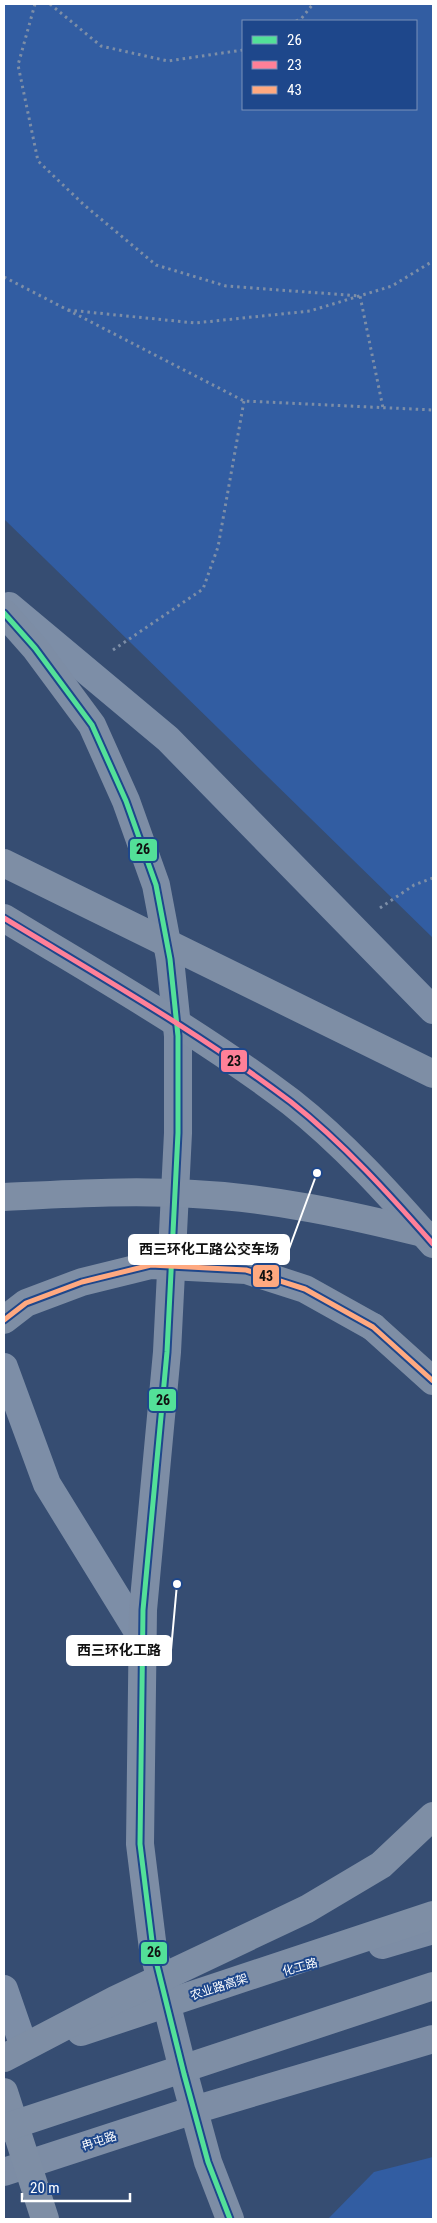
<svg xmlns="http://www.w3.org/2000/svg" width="437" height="2223" viewBox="0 0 437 2223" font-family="'Roboto Condensed','Noto Sans SC',sans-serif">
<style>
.green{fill:#325da2;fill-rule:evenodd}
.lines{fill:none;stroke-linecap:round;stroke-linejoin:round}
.path{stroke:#7d8ea7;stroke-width:3;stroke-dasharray:2.5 4;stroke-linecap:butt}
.minor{stroke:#7d8ea7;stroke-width:28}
.major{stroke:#7d8da5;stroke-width:28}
.highway{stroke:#7e8ea5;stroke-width:28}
.highway-bridge{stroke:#7e8ea5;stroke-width:28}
.bus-1-casing{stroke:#1e478b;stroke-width:9}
.bus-2-casing{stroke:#1e478b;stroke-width:9}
.bus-3-casing{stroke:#1e478b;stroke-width:9}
.bus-1{stroke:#53e098;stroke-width:5}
.bus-2{stroke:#ff8098;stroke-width:5}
.bus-3{stroke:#ffa980;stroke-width:5}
.labels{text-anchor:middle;stroke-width:4;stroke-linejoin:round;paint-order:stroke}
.street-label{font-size:12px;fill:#fff;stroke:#1e478b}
.leader{fill:none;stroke:#fff;stroke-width:2}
.callout-dot{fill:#fff;stroke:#1e478b;stroke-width:2}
.callout{fill:#fff;stroke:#fff;stroke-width:2}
.callout-label{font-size:14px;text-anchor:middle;font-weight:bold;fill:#111}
.line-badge{stroke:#1e478b;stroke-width:2}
.pale-badge-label{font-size:14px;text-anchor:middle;font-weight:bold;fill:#111}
</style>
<rect width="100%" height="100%" fill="#364d72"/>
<!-- green -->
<g class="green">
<path d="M 4,4 L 433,4 L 433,938 L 4,519 ZM 243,21 L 416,21 L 416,109 L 243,109 Z"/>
<path d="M 433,2157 L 433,2219 L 328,2219 L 374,2172 Z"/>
</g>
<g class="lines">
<!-- path -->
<g class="path">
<path d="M 35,4 L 18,65 L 38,161 L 83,204 L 156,265 L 226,286 L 360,296 L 383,408"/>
<path d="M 50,4 L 101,46 L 168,61 L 243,50"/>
<path d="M 296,21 L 301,19 L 313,4"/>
<path d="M 4,277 L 244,401 L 433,410"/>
<path d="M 68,310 L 195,323 L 310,311 L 392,286 L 433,261"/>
<path d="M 113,650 L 203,589 L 218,547 L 244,401"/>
<path d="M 380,908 L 414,885 L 433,878"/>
</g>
<!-- minor -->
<g class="minor">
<path d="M 9,606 L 168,739 L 433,1010"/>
<path d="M 4,1367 L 47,1484 L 143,1640"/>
<path d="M 4,1989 L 23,2044"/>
</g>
<!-- major -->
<g class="major">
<path d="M 4,613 L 35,648 L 92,725 L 126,801 L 156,885 L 170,959 L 178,1036 L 178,1133 L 167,1352 L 143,1610 L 140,1844 L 153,1949 L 184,2074 L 208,2162 L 230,2219"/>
<path d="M 382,1945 L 433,1930"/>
<path d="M 4,2172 L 194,2110 L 433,2039"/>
</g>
<!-- highway -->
<path class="highway" d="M 373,1327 L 433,1381"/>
<!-- highway-bridge -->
<g class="highway-bridge">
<path d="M 4,863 L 433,1074"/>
<path d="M 4,918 C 101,977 200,1033 291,1102 C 343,1143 389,1194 433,1244"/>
<path d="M 4,1197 C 67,1194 131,1190 194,1194 C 273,1198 351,1215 427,1234"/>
<path d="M 4,1320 L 26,1303 L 82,1282 L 151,1265 L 246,1270 L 305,1289 L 373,1327"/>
<path d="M 81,2032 L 433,1915"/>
<path d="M 4,2058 L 115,2000 L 307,1909 L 381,1865 L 433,1816"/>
<path d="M 4,2092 L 45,2219"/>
<path d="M 4,2128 L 433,1986"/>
</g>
<defs>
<path id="bus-1" d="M 4,613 L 35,648 L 92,725 L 126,801 L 156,885 L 170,959 L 178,1036 L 178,1133 L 167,1352 L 143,1610 L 140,1844 L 153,1949 L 184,2074 L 208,2162 L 230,2219"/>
<path id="bus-2" d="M 4,918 C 101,977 200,1033 291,1102 C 343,1143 389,1194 433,1244"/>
<path id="bus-3" d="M 4,1320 L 26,1303 L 82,1282 L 151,1265 L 246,1270 L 305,1289 L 373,1327 L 433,1381"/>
</defs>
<!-- bus-1 casing -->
<use href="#bus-1" class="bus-1-casing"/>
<!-- bus-2 casing -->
<use href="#bus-2" class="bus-2-casing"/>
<!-- bus-3 casing -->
<use href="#bus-3" class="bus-3-casing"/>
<!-- bus-1 -->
<use href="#bus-1" class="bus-1"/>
<!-- bus-2 -->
<use href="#bus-2" class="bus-2"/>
<!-- bus-3 -->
<use href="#bus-3" class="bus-3"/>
</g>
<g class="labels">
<!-- street labels -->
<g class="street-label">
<text transform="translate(300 1967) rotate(-15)" y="4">化工路</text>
<text transform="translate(219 1987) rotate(-18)" y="4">农业路高架</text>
<text transform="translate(99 2141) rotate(-18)" y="4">冉屯路</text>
</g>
</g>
<!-- callouts -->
<path class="leader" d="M317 1173L289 1249M177 1584L171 1650"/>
<g class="callout-dot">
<circle cx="317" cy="1173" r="5"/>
<circle cx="177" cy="1584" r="5"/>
</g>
<g class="callout">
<rect x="129" y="1235" width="160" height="29" rx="5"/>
<rect x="67" y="1636" width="104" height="29" rx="5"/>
</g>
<g class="callout-label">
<text x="209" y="1254">西三环化工路公交车场</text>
<text x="119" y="1655">西三环化工路</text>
</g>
<g class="line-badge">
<rect x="129" y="838" width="29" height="24" rx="5" fill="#53e098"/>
<rect x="220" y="1049" width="28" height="24" rx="5" fill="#ff8098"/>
<rect x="252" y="1264" width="28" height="24" rx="5" fill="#ffa980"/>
<rect x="148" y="1388" width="29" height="24" rx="5" fill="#53e098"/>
<rect x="140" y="1941" width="28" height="24" rx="5" fill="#53e098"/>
</g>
<g class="pale-badge-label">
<text x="143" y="854">26</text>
<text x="234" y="1066">23</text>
<text x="266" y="1281">43</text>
<text x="163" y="1405">26</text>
<text x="154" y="1957">26</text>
</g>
<!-- border -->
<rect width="437" height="2223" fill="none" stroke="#ffffff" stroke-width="10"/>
<!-- legend -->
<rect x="242" y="20" width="175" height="90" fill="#1e478b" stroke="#7891b9"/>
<rect x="252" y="36" width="25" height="8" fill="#53e098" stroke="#7891b9"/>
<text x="287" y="45" font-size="15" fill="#ffffff">26</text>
<rect x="252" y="61" width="25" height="8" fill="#ff8098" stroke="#7891b9"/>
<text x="287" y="70" font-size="15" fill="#ffffff">23</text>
<rect x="252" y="86" width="25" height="8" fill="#ffa980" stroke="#7891b9"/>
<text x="287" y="95" font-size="15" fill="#ffffff">43</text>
<!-- scale -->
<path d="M22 2193v8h108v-8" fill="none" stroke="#ffffff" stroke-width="2.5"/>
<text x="30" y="2193" font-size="15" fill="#ffffff" stroke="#1e478b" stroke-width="4" paint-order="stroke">20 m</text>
</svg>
